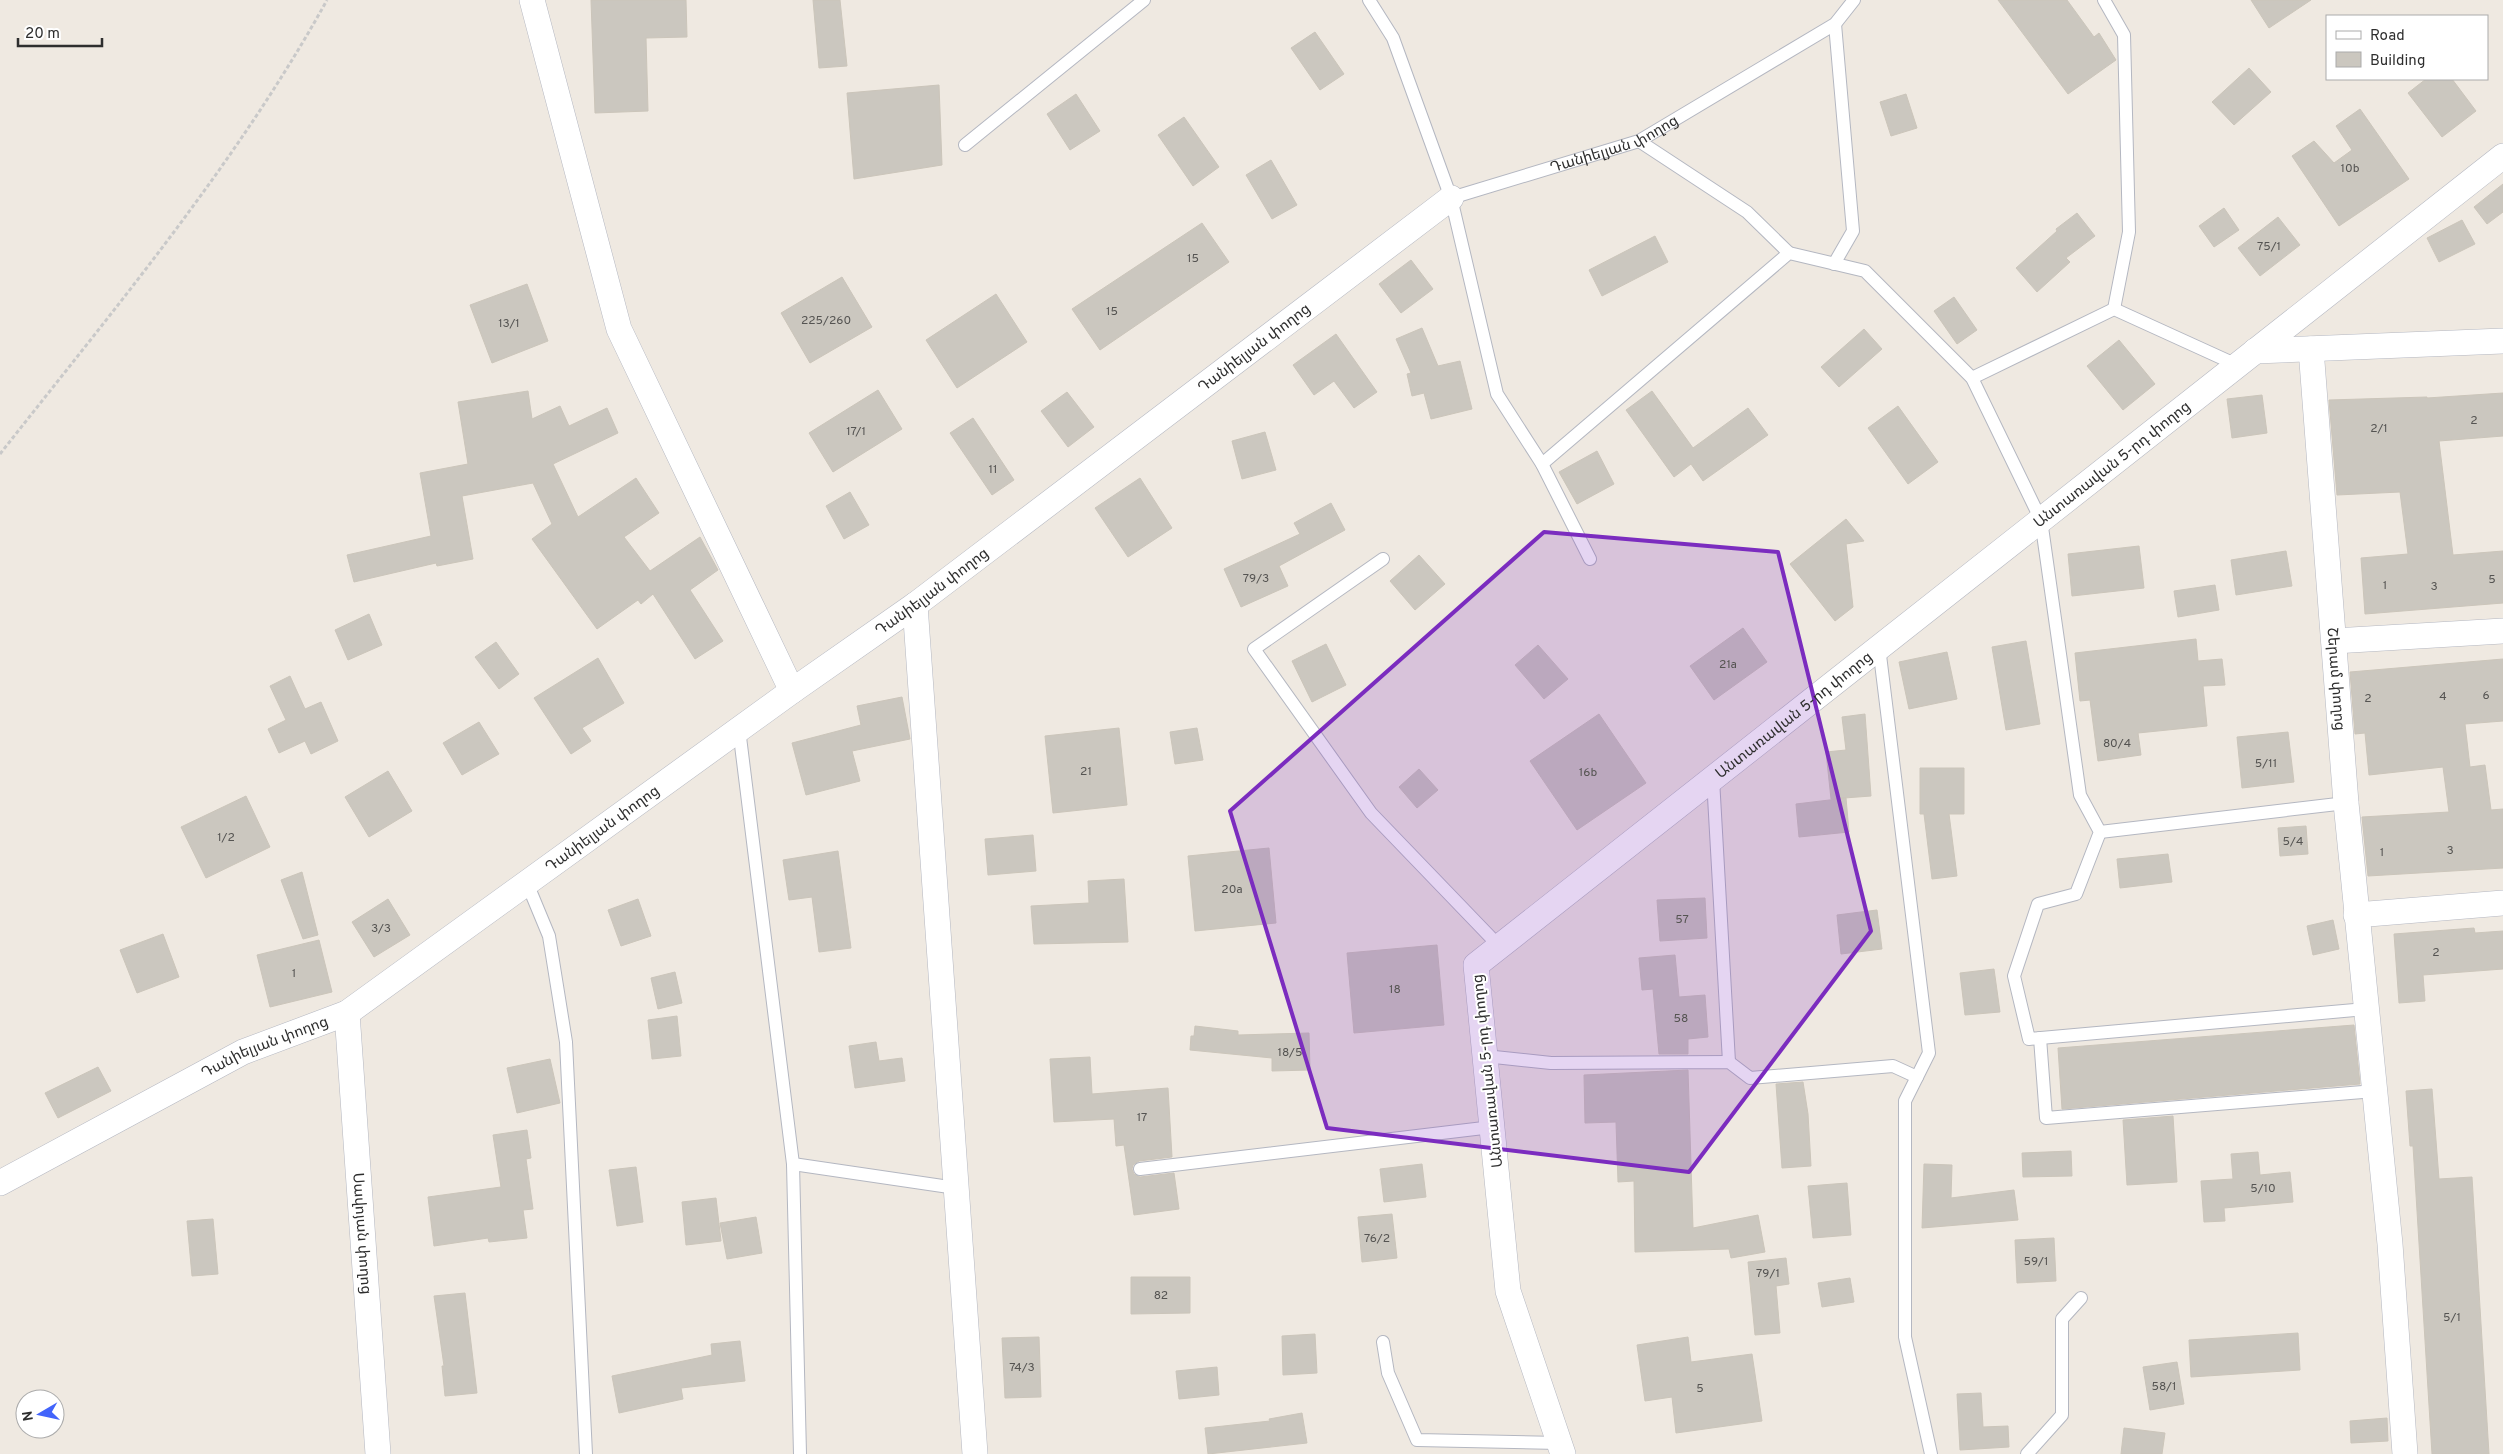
<svg xmlns="http://www.w3.org/2000/svg" width="2503" height="1454" viewBox="0 0 2503 1454" font-family="Overpass,'Noto Sans Armenian',sans-serif">
<style>
.building{fill:#cbc7bf;stroke:#cbc5ba}
.lines{fill:none;stroke-linecap:round;stroke-linejoin:round}
.lane-casing{stroke:#b4b7c1;stroke-width:14}
.street-casing{stroke:#b4b7c1;stroke-width:26}
.path{stroke:#c9c9c9;stroke-width:3;stroke-dasharray:4 2.5;stroke-linecap:butt}
.lane{stroke:#fff;stroke-width:12}
.street{stroke:#fff;stroke-width:25}
.marked{fill:#7b2cbf;fill-opacity:0.2;stroke:#7b2cbf;stroke-width:4;stroke-linejoin:round}
.labels{text-anchor:middle;stroke-width:4;stroke-linejoin:round;paint-order:stroke}
.number-label{font-size:12px;fill:#555452}
.street-label{font-size:15px;fill:#2e2e2e;stroke:#fff}
</style>
<rect width="100%" height="100%" fill="#efe9e1"/>
<!-- building -->
<g class="building">
<path d="M 591,0 L 686,0 L 687,37 L 646,38 L 648,111 L 595,113 Z"/>
<path d="M 813,0 L 840,0 L 847,66 L 819,68 Z"/>
<path d="M 1998,0 L 2067,0 L 2094,37 L 2099,33 L 2116,60 L 2068,94 Z"/>
<path d="M 2251,0 L 2311,0 L 2269,28 Z"/>
<path d="M 1315,32 L 1344,74 L 1320,90 L 1291,48 Z"/>
<path d="M 2249,68 L 2271,92 L 2234,125 L 2212,102 Z"/>
<path d="M 2426,79 L 2452,79 L 2476,111 L 2442,137 L 2408,93 Z"/>
<path d="M 939,85 L 942,165 L 854,179 L 847,93 Z"/>
<path d="M 1076,94 L 1100,131 L 1070,150 L 1047,114 Z"/>
<path d="M 1906,94 L 1917,128 L 1891,136 L 1880,102 Z"/>
<path d="M 2360,109 L 2409,179 L 2339,226 L 2292,156 L 2314,141 L 2334,163 L 2352,150 L 2336,126 Z"/>
<path d="M 1184,117 L 1219,167 L 1193,186 L 1158,135 Z"/>
<path d="M 1271,160 L 1297,205 L 1272,219 L 1246,175 Z"/>
<path d="M 2503,184 L 2503,212 L 2487,224 L 2474,207 Z"/>
<path d="M 2224,208 L 2239,230 L 2214,247 L 2199,226 Z"/>
<path d="M 2077,213 L 2095,236 L 2066,258 L 2070,262 L 2037,292 L 2016,268 L 2057,231 L 2056,229 Z"/>
<path d="M 2278,217 L 2300,245 L 2260,276 L 2238,248 Z"/>
<path d="M 2462,220 L 2475,244 L 2439,262 L 2427,238 Z"/>
<path d="M 1202,223 L 1229,262 L 1100,350 L 1072,309 Z"/>
<path d="M 1655,236 L 1668,262 L 1602,296 L 1589,270 Z"/>
<path d="M 1411,260 L 1433,289 L 1401,313 L 1379,284 Z"/>
<path d="M 842,277 L 872,327 L 810,363 L 781,313 Z"/>
<path d="M 527,284 L 548,341 L 492,363 L 470,305 Z"/>
<path d="M 996,294 L 1027,342 L 957,388 L 926,340 Z"/>
<path d="M 1954,297 L 1977,330 L 1957,344 L 1934,311 Z"/>
<path d="M 1422,328 L 1438,366 L 1460,361 L 1472,409 L 1431,419 L 1424,393 L 1412,396 L 1407,374 L 1411,373 L 1396,339 Z"/>
<path d="M 1864,329 L 1882,349 L 1839,387 L 1821,367 Z"/>
<path d="M 1336,334 L 1377,392 L 1354,408 L 1334,381 L 1314,395 L 1293,365 Z"/>
<path d="M 2119,340 L 2155,384 L 2123,410 L 2087,366 Z"/>
<path d="M 878,390 L 902,429 L 833,472 L 809,433 Z"/>
<path d="M 528,391 L 532,419 L 560,406 L 569,426 L 607,408 L 618,433 L 553,464 L 578,517 L 636,478 L 659,513 L 624,537 L 650,571 L 700,537 L 718,570 L 690,590 L 723,641 L 695,659 L 653,594 L 641,604 L 638,600 L 597,629 L 532,539 L 552,524 L 533,483 L 462,496 L 473,559 L 437,566 L 436,563 L 354,582 L 347,555 L 431,536 L 420,473 L 468,464 L 458,402 Z"/>
<path d="M 1652,391 L 1693,448 L 1748,408 L 1768,435 L 1703,481 L 1691,464 L 1674,477 L 1626,410 Z"/>
<path d="M 1067,392 L 1094,427 L 1068,447 L 1041,411 Z"/>
<path d="M 2503,393 L 2503,436 L 2439,441 L 2453,555 L 2503,551 L 2503,603 L 2365,614 L 2361,558 L 2408,554 L 2400,492 L 2337,495 L 2329,400 L 2427,397 L 2427,398 Z"/>
<path d="M 2262,395 L 2267,433 L 2232,438 L 2227,399 Z"/>
<path d="M 1898,406 L 1938,462 L 1908,484 L 1868,428 Z"/>
<path d="M 973,418 L 1014,480 L 992,495 L 950,433 Z"/>
<path d="M 1265,432 L 1276,470 L 1242,479 L 1232,441 Z"/>
<path d="M 1597,451 L 1614,484 L 1577,504 L 1559,472 Z"/>
<path d="M 1140,478 L 1172,528 L 1128,557 L 1095,508 Z"/>
<path d="M 850,492 L 869,525 L 844,539 L 826,506 Z"/>
<path d="M 1331,503 L 1345,530 L 1279,566 L 1288,586 L 1241,607 L 1224,569 L 1300,534 L 1294,523 Z"/>
<path d="M 1846,519 L 1864,541 L 1846,544 L 1853,607 L 1835,621 L 1790,564 Z"/>
<path d="M 2139,546 L 2144,588 L 2072,596 L 2068,554 Z"/>
<path d="M 2286,551 L 2292,586 L 2236,595 L 2231,560 Z"/>
<path d="M 1419,555 L 1445,584 L 1415,610 L 1390,581 Z"/>
<path d="M 2215,585 L 2219,610 L 2178,617 L 2174,591 Z"/>
<path d="M 369,614 L 382,645 L 348,660 L 335,630 Z"/>
<path d="M 1743,628 L 1767,662 L 1714,700 L 1690,666 Z"/>
<path d="M 2196,639 L 2198,661 L 2222,659 L 2225,685 L 2203,686 L 2207,726 L 2138,733 L 2141,755 L 2098,761 L 2090,700 L 2080,701 L 2075,653 Z"/>
<path d="M 2026,641 L 2040,724 L 2006,730 L 1992,647 Z"/>
<path d="M 496,642 L 519,674 L 499,689 L 475,657 Z"/>
<path d="M 1326,644 L 1346,685 L 1312,702 L 1292,661 Z"/>
<path d="M 1538,645 L 1568,679 L 1544,699 L 1515,665 Z"/>
<path d="M 1947,652 L 1957,699 L 1909,709 L 1899,662 Z"/>
<path d="M 598,658 L 624,703 L 582,728 L 591,741 L 571,754 L 534,698 Z"/>
<path d="M 2503,659 L 2503,721 L 2465,724 L 2470,767 L 2485,765 L 2491,810 L 2503,809 L 2503,868 L 2368,876 L 2362,817 L 2449,812 L 2443,767 L 2369,775 L 2365,733 L 2355,734 L 2350,672 Z"/>
<path d="M 290,676 L 305,709 L 321,702 L 338,741 L 311,754 L 305,741 L 279,753 L 268,729 L 286,720 L 270,686 Z"/>
<path d="M 902,697 L 910,739 L 852,751 L 860,781 L 806,795 L 792,743 L 861,725 L 857,706 Z"/>
<path d="M 1599,714 L 1646,783 L 1577,830 L 1530,761 Z"/>
<path d="M 1865,714 L 1871,796 L 1831,799 L 1826,752 L 1846,750 L 1842,717 Z"/>
<path d="M 479,722 L 499,754 L 462,775 L 443,743 Z"/>
<path d="M 1119,728 L 1127,805 L 1053,813 L 1045,736 Z"/>
<path d="M 1197,728 L 1203,760 L 1175,764 L 1170,732 Z"/>
<path d="M 2288,732 L 2294,782 L 2242,788 L 2237,737 Z"/>
<path d="M 1920,768 L 1964,768 L 1964,814 L 1949,814 L 1957,876 L 1932,879 L 1924,814 L 1920,814 Z"/>
<path d="M 1419,769 L 1438,790 L 1417,808 L 1399,787 Z"/>
<path d="M 388,771 L 412,811 L 369,837 L 345,797 Z"/>
<path d="M 246,796 L 270,847 L 206,878 L 181,827 Z"/>
<path d="M 1846,798 L 1849,832 L 1799,837 L 1796,804 Z"/>
<path d="M 2306,826 L 2308,854 L 2280,856 L 2278,828 Z"/>
<path d="M 1033,835 L 1036,871 L 988,875 L 985,839 Z"/>
<path d="M 1269,848 L 1276,923 L 1195,931 L 1188,856 Z"/>
<path d="M 838,851 L 851,948 L 819,952 L 812,897 L 789,900 L 783,860 Z"/>
<path d="M 2168,854 L 2172,882 L 2120,888 L 2117,859 Z"/>
<path d="M 302,872 L 318,935 L 303,939 L 281,880 Z"/>
<path d="M 1124,879 L 1128,942 L 1034,944 L 1031,906 L 1089,903 L 1088,881 Z"/>
<path d="M 1705,898 L 1707,938 L 1660,941 L 1657,900 Z"/>
<path d="M 388,899 L 410,935 L 374,957 L 352,922 Z"/>
<path d="M 638,899 L 651,936 L 621,946 L 608,910 Z"/>
<path d="M 1877,910 L 1882,949 L 1841,954 L 1837,915 Z"/>
<path d="M 2333,920 L 2339,949 L 2313,955 L 2307,926 Z"/>
<path d="M 2474,928 L 2475,933 L 2503,931 L 2503,969 L 2423,975 L 2425,1001 L 2399,1003 L 2394,934 Z"/>
<path d="M 163,934 L 179,977 L 137,993 L 120,950 Z"/>
<path d="M 319,940 L 332,992 L 270,1007 L 257,955 Z"/>
<path d="M 1437,945 L 1444,1025 L 1354,1033 L 1347,953 Z"/>
<path d="M 1675,955 L 1679,997 L 1705,995 L 1708,1037 L 1688,1039 L 1688,1054 L 1659,1054 L 1653,989 L 1642,990 L 1639,958 Z"/>
<path d="M 1994,969 L 2000,1012 L 1965,1015 L 1960,973 Z"/>
<path d="M 675,972 L 682,1003 L 658,1009 L 651,978 Z"/>
<path d="M 677,1016 L 681,1056 L 652,1059 L 648,1020 Z"/>
<path d="M 2354,1025 L 2360,1084 L 2062,1109 L 2058,1048 Z"/>
<path d="M 1195,1026 L 1238,1031 L 1238,1035 L 1309,1033 L 1310,1070 L 1272,1071 L 1272,1058 L 1190,1050 L 1191,1036 L 1194,1036 Z"/>
<path d="M 876,1042 L 879,1061 L 902,1058 L 905,1081 L 855,1088 L 849,1046 Z"/>
<path d="M 1090,1057 L 1092,1094 L 1168,1088 L 1172,1157 L 1139,1161 L 1133,1165 L 1132,1169 L 1134,1174 L 1140,1177 L 1174,1173 L 1179,1209 L 1134,1215 L 1124,1145 L 1116,1146 L 1114,1119 L 1054,1122 L 1050,1059 Z"/>
<path d="M 550,1059 L 560,1103 L 517,1113 L 507,1068 Z"/>
<path d="M 98,1067 L 111,1091 L 58,1118 L 45,1093 Z"/>
<path d="M 1688,1070 L 1693,1228 L 1758,1215 L 1765,1252 L 1731,1258 L 1729,1249 L 1635,1252 L 1634,1181 L 1618,1182 L 1616,1122 L 1585,1123 L 1584,1075 Z"/>
<path d="M 1803,1082 L 1808,1114 L 1811,1166 L 1782,1168 L 1776,1084 Z"/>
<path d="M 2432,1089 L 2439,1179 L 2472,1177 L 2489,1454 L 2432,1454 L 2413,1146 L 2410,1146 L 2406,1091 Z"/>
<path d="M 2173,1116 L 2177,1182 L 2127,1185 L 2123,1120 Z"/>
<path d="M 527,1130 L 531,1158 L 526,1159 L 533,1209 L 523,1210 L 527,1238 L 489,1242 L 488,1238 L 434,1246 L 428,1197 L 501,1187 L 493,1135 Z"/>
<path d="M 2071,1151 L 2072,1176 L 2023,1177 L 2022,1153 Z"/>
<path d="M 2258,1152 L 2260,1175 L 2290,1172 L 2293,1202 L 2224,1208 L 2225,1221 L 2204,1222 L 2201,1181 L 2233,1179 L 2231,1154 Z"/>
<path d="M 1422,1164 L 1426,1197 L 1384,1202 L 1380,1169 Z"/>
<path d="M 1924,1164 L 1952,1165 L 1951,1198 L 2014,1190 L 2018,1220 L 1922,1228 Z"/>
<path d="M 636,1167 L 643,1222 L 617,1226 L 609,1170 Z"/>
<path d="M 1847,1183 L 1851,1235 L 1813,1238 L 1808,1186 Z"/>
<path d="M 716,1198 L 721,1241 L 686,1245 L 682,1202 Z"/>
<path d="M 1392,1214 L 1397,1258 L 1362,1262 L 1358,1217 Z"/>
<path d="M 756,1217 L 762,1253 L 727,1259 L 720,1223 Z"/>
<path d="M 213,1219 L 218,1274 L 192,1276 L 187,1221 Z"/>
<path d="M 2054,1238 L 2056,1281 L 2017,1283 L 2015,1240 Z"/>
<path d="M 1786,1258 L 1789,1284 L 1776,1286 L 1780,1333 L 1755,1335 L 1748,1262 Z"/>
<path d="M 1131,1277 L 1190,1277 L 1190,1313 L 1131,1314 Z"/>
<path d="M 1850,1278 L 1854,1302 L 1822,1307 L 1818,1283 Z"/>
<path d="M 465,1293 L 477,1393 L 445,1396 L 442,1366 L 444,1366 L 434,1296 Z"/>
<path d="M 2298,1333 L 2300,1370 L 2191,1377 L 2189,1340 Z"/>
<path d="M 1315,1334 L 1317,1373 L 1283,1375 L 1282,1336 Z"/>
<path d="M 1039,1337 L 1041,1397 L 1005,1398 L 1002,1338 Z"/>
<path d="M 1688,1337 L 1691,1362 L 1752,1354 L 1762,1421 L 1676,1433 L 1672,1397 L 1645,1401 L 1637,1345 Z"/>
<path d="M 740,1341 L 745,1381 L 681,1388 L 683,1399 L 619,1413 L 612,1376 L 712,1355 L 711,1344 Z"/>
<path d="M 2177,1362 L 2184,1404 L 2150,1410 L 2143,1367 Z"/>
<path d="M 1217,1367 L 1219,1395 L 1179,1399 L 1176,1371 Z"/>
<path d="M 1981,1393 L 1983,1427 L 2008,1426 L 2009,1447 L 1960,1450 L 1957,1394 Z"/>
<path d="M 1302,1413 L 1307,1443 L 1208,1454 L 1205,1428 L 1270,1421 L 1269,1419 Z"/>
<path d="M 2387,1418 L 2388,1441 L 2351,1443 L 2350,1421 Z"/>
<path d="M 2124,1428 L 2165,1433 L 2162,1454 L 2121,1454 Z"/>
</g>
<g class="lines">
<defs>
<g id="lane">
<path d="M 1369,0 L 1393,38 L 1451,198 L 1497,394 L 1542,464 L 1590,559"/>
<path d="M 2104,0 L 2124,35 L 2129,232 L 2114,309"/>
<path d="M 1639,141 L 1747,212 L 1789,253"/>
<path d="M 965,145 L 1144,0"/>
<path id="s1" d="M 1451,198 L 1639,141 L 1835,24 L 1854,0"/>
<path d="M 1834,264 L 1853,231 L 1835,24"/>
<path d="M 1972,378 L 2114,309 L 2237,365"/>
<path d="M 1542,464 L 1789,253 L 1865,271 L 1972,378 L 2041,520 L 2080,795 L 2100,832 L 2076,894 L 2038,904 L 2014,976 L 2029,1039 L 2366,1009"/>
<path d="M 1383,559 L 1254,649 L 1371,813 L 1500,947"/>
<path d="M 1879,647 L 1929,1053 L 1905,1101 L 1905,1337 L 1931,1454"/>
<path d="M 739,729 L 793,1164 L 800,1454"/>
<path d="M 1713,779 L 1729,1062"/>
<path d="M 2100,832 L 2346,803"/>
<path d="M 527,883 L 549,936 L 566,1042 L 586,1454"/>
<path d="M 2040,1038 L 2046,1118 L 2375,1091"/>
<path d="M 1485,1056 L 1551,1063 L 1729,1062 L 1750,1078 L 1893,1066 L 1917,1077"/>
<path d="M 793,1164 L 956,1188"/>
<path d="M 1140,1169 L 1492,1127"/>
<path d="M 1383,1342 L 1388,1373 L 1417,1440 L 1559,1443"/>
<path d="M 2027,1454 L 2062,1415 L 2062,1319 L 2081,1298"/>
</g>
<g id="street">
<path d="M 532,0 L 619,329 L 792,691"/>
<path id="s2" d="M 2311,349 L 2346,803 L 2390,1244 L 2405,1454"/>
<path d="M 2255,351 L 2503,341"/>
<path d="M 915,605 L 975,1454"/>
<path d="M 2334,641 L 2503,631"/>
<path d="M 2356,915 L 2503,903"/>
<path id="s3" d="M 347,1013 L 378,1454"/>
<path id="s4" d="M 0,1183 L 243,1052 L 347,1013 L 792,691 L 915,605 L 1451,198"/>
<path id="s5" d="M 1563,1454 L 1508,1291 L 1476,965 L 2503,156"/>
</g>
</defs>
<!-- lane casing -->
<use href="#lane" class="lane-casing"/>
<!-- street casing -->
<use href="#street" class="street-casing"/>
<!-- path -->
<path class="path" d="M 0,454 C 115,308 237,163 327,0"/>
<!-- lane -->
<use href="#lane" class="lane"/>
<!-- street -->
<use href="#street" class="street"/>
</g>
<!-- marked area -->
<path class="marked" d="M 1544,532 L 1778,552 L 1871,931 L 1689,1172 L 1327,1128 L 1230,811 Z"/>
<g class="labels">
<!-- number labels -->
<g class="number-label">
<text x="2350" y="172">10b</text>
<text x="2269" y="250">75/1</text>
<text x="1193" y="262">15</text>
<text x="1112" y="315">15</text>
<text x="826" y="324">225/260</text>
<text x="509" y="327">13/1</text>
<text x="2474" y="424">2</text>
<text x="2379" y="432">2/1</text>
<text x="856" y="435">17/1</text>
<text x="993" y="473">11</text>
<text x="1256" y="582">79/3</text>
<text x="2492" y="583">5</text>
<text x="2385" y="589">1</text>
<text x="2434" y="590">3</text>
<text x="1728" y="668">21a</text>
<text x="2486" y="699">6</text>
<text x="2443" y="700">4</text>
<text x="2368" y="702">2</text>
<text x="2117" y="747">80/4</text>
<text x="2266" y="767">5/11</text>
<text x="1086" y="775">21</text>
<text x="1588" y="776">16b</text>
<text x="226" y="841">1/2</text>
<text x="2293" y="845">5/4</text>
<text x="2450" y="854">3</text>
<text x="2382" y="856">1</text>
<text x="1232" y="893">20a</text>
<text x="1682" y="923">57</text>
<text x="381" y="932">3/3</text>
<text x="2436" y="956">2</text>
<text x="294" y="977">1</text>
<text x="1395" y="993">18</text>
<text x="1681" y="1022">58</text>
<text x="1290" y="1056">18/5</text>
<text x="1142" y="1121">17</text>
<text x="2263" y="1192">5/10</text>
<text x="1377" y="1242">76/2</text>
<text x="2036" y="1265">59/1</text>
<text x="1768" y="1277">79/1</text>
<text x="1161" y="1299">82</text>
<text x="2452" y="1321">5/1</text>
<text x="1022" y="1371">74/3</text>
<text x="2164" y="1390">58/1</text>
<text x="1700" y="1392">5</text>
</g>
<!-- street labels -->
<g class="street-label">
<text dy="5" stroke="none"><textPath href="#s1" startOffset="172">Դանիելյան փողոց</textPath></text>
<text dy="5" stroke="none"><textPath href="#s4" startOffset="1512">Դանիելյան փողոց</textPath></text>
<text dy="5" stroke="none"><textPath href="#s5" startOffset="1309">Անտառավան 5-րդ փողոց</textPath></text>
<text dy="5" stroke="none"><textPath href="#s4" startOffset="1108">Դանիելյան փողոց</textPath></text>
<text dy="5" stroke="none"><textPath href="#s2" startOffset="331">Շերամ փողոց</textPath></text>
<text dy="5" stroke="none"><textPath href="#s5" startOffset="904">Անտառավան 5-րդ փողոց</textPath></text>
<text dy="5" stroke="none"><textPath href="#s4" startOffset="702">Դանիելյան փողոց</textPath></text>
<text dy="5" stroke="none"><textPath href="#s4" startOffset="298">Դանիելյան փողոց</textPath></text>
<text transform="translate(1487 1071) rotate(-96)" y="5">Անտառավան 5-րդ փողոց</text>
<text dy="5" stroke="none"><textPath href="#s3" startOffset="221">Սավոյան փողոց</textPath></text>
</g>
</g>
<!-- legend -->
<rect x="2326" y="15" width="162" height="65" fill="#ffffff" stroke="#ababab"/>
<rect x="2336" y="31" width="25" height="8" fill="#ffffff" stroke="#ababab"/>
<text x="2370" y="40" font-size="15" fill="#2e2e2e">Road</text>
<rect x="2336" y="52" width="25" height="15" fill="#cbc7bf" stroke="#ababab"/>
<text x="2370" y="65" font-size="15" fill="#2e2e2e">Building</text>
<!-- north arrow -->
<g transform="translate(40 1414) rotate(261)"><circle r="24" fill="#ffffff" stroke="#ababab"/>
<path d="M0-4L9 19L0 12L-9 19Z" fill="#4264fb"/>
<text y="-8" font-size="14" font-weight="bold" text-anchor="middle" fill="#2e2e2e">N</text>
</g>
<!-- scale -->
<path d="M18 38v8h84v-8" fill="none" stroke="#2e2e2e" stroke-width="2.5"/>
<text x="25" y="38" font-size="15" fill="#2e2e2e" stroke="#ffffff" stroke-width="4" paint-order="stroke">20 m</text>
</svg>
